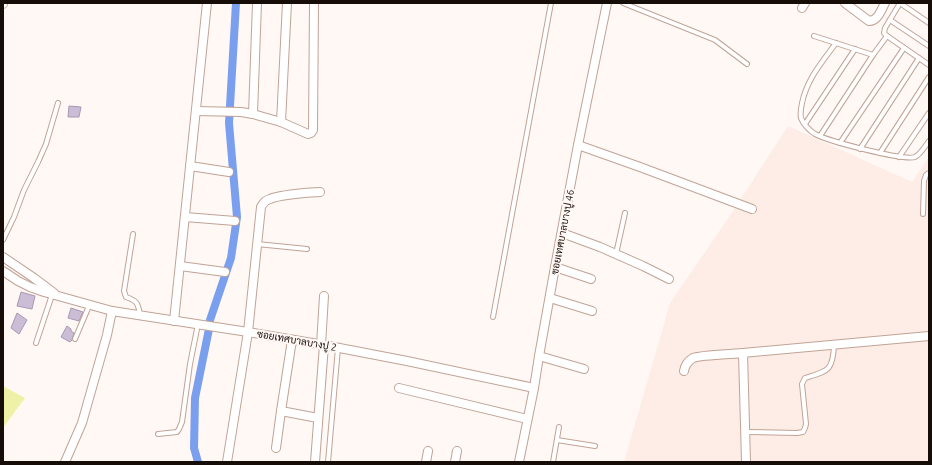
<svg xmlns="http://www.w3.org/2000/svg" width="932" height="465" viewBox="0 0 932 465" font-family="Ubuntu,Sarabun,sans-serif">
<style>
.built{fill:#feede6}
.green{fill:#edf2a7}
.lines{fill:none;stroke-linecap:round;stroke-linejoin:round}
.canal{stroke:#7a9fee;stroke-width:8}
.building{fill:#ccbdd7;stroke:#a798b1}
.lane-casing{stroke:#c1a396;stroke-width:6}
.street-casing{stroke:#c1a396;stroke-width:10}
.lane{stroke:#fff;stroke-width:4}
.street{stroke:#fff;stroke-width:8}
.labels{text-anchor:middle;stroke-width:4;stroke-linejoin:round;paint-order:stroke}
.street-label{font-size:10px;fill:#170d08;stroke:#fff8f5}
</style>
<rect width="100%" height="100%" fill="#fff8f5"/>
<!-- built -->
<path class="built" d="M 788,126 L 912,182 L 929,157 L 929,462 L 624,462 L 670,303 L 729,217 Z"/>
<!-- green -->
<path class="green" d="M 3,386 L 25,398 L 3,428 Z"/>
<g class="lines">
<!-- canal -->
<g class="canal">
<path d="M 210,320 L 231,258 L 237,217 L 229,123 L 236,3"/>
<path d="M 198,462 L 194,448 L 195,398 L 209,329"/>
</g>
</g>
<!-- building -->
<g class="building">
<path d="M 69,106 L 81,107 L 79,117 L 68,117 Z"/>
<path d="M 21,292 L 35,296 L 32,309 L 17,306 Z"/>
<path d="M 71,308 L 83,312 L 79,321 L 68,318 Z"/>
<path d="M 17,313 L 27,320 L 19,334 L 11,328 Z"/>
<path d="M 67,326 L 71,329 L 71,331 L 74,333 L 72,340 L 70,342 L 61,337 Z"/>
</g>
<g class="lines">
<defs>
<g id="lane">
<path d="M 623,3 L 715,40 L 747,64"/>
<path d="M 900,3 L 885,28 L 884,33 L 887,36 L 929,65"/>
<path d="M 900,3 L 929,23"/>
<path d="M 890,20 L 929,46"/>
<path d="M 814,36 L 873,55"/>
<path d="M 836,43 C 822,62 807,79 802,103 C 801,108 800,114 801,118 C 803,124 810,131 815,134 C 828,141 903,161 915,157 C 921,154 925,146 929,141"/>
<path d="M 805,124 L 855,49"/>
<path d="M 820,136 L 873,55 L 887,36"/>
<path d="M 840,143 L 904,48"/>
<path d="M 860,149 L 919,58"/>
<path d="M 880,153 L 929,77"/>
<path d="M 899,157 L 929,113"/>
<path d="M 923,214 L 924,181 L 926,175 L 929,173"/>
<path d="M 133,234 L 124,291 L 126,297 C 138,301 138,304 140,315"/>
<path d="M 3,240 L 14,217 L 24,190 L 38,162 L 46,144 L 58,103"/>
<path d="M 257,244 L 307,249"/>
<path d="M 616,254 L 625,213"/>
<path d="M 493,317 L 551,3"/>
<path d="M 75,339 L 89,306"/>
<path d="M 36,343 L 52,295"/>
<path d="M 745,432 L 797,433 L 803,432 L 805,428 L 806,424 L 802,384 L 805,378 C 828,371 833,371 834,345"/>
<path d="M 158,434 L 177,432 L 179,429 L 182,422 L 190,364 L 198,324"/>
<path d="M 557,440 L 595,446"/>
<path d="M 328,462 L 338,348"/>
<path d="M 553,462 L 559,427"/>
</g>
<g id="street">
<path d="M 845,3 L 869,21 C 878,21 881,10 885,3"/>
<path d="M 3,4 L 3,3"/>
<path d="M 802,8 L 805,3"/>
<path d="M 196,111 L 241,112 L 253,114 L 281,122 L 308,134 L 311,133 L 313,130 L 314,3"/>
<path d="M 253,114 L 257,3"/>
<path d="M 281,122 L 287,3"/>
<path d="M 578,145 L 640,167 L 752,209"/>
<path d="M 190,166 L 229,172"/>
<path d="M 185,217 L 235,221"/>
<path d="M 562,233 L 600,247 L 643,266 L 669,279"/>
<path d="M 3,257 L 34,278 L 54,293"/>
<path d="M 180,266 L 225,272"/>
<path d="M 555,267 L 591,279"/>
<path d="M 3,271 L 18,281 L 30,287 L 44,292 L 112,311 L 248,332 L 324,345 L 407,361 L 534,388"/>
<path d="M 550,298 L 592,311"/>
<path d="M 174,321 L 207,3"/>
<path d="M 321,345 L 324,296"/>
<path d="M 539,356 L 584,369"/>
<path d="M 684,371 C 685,365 688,361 693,358 C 699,355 734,354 743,353"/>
<path d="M 399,388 L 527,419"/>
<path d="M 281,411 L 318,418"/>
<path d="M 276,448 L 281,411 L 292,340"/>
<path d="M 65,462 L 82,423 L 107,335 L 112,311"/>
<path d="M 227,462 L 248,332 L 261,207 C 263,203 266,200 270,199 C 283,194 306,193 320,192"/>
<path d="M 315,462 L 324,345"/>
<path d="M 426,462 L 428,451"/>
<path d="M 455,462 L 457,451"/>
<path d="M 519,462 L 534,388 L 539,356 L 555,267 L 578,145 L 607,3"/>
<path d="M 746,462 L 743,353 L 929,336"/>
</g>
</defs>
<!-- lane casing -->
<use href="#lane" class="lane-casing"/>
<!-- street casing -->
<use href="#street" class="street-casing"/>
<!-- lane -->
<use href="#lane" class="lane"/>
<!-- street -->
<use href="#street" class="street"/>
</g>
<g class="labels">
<!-- street labels -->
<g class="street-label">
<text transform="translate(562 232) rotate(-79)" y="4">ซอยเทศบาลบางปู 46</text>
<text transform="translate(297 340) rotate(10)" y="4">ซอยเทศบาลบางปู 2</text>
</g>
</g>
<!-- border -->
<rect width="932" height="465" fill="none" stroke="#170d08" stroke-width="8"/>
</svg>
